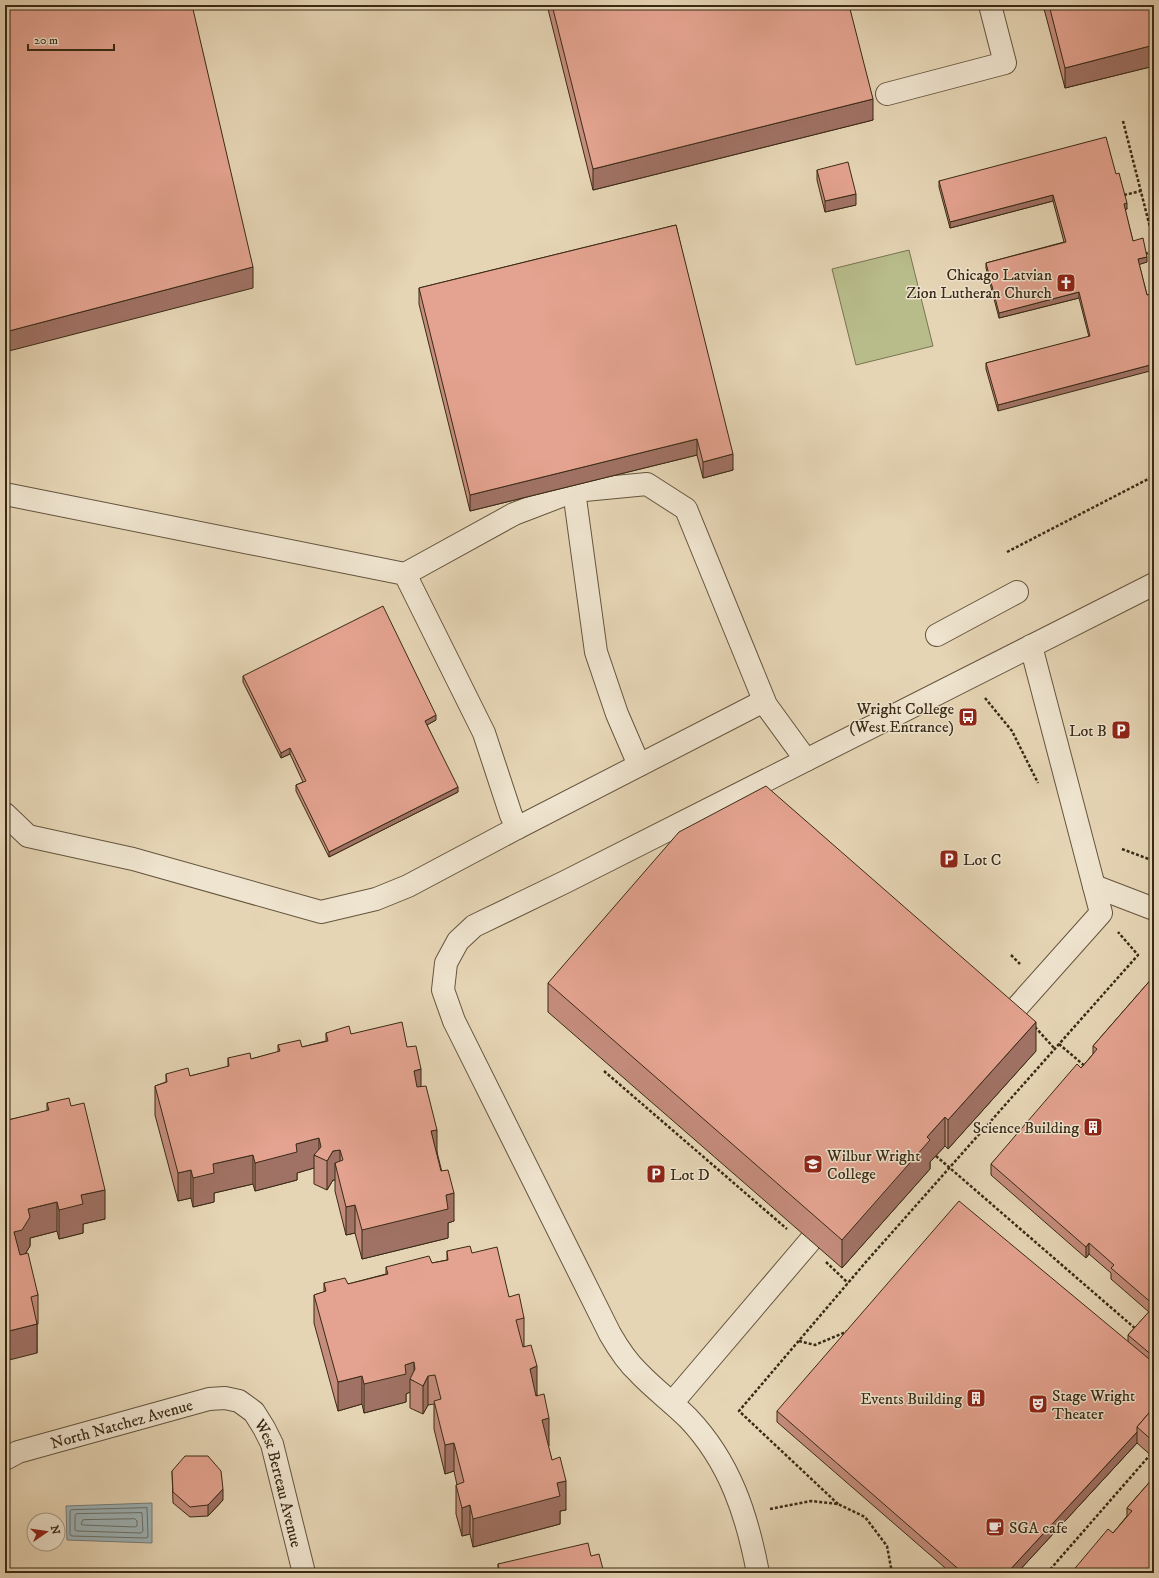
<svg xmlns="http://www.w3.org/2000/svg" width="1159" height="1578" viewBox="0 0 1159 1578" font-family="'IM FELL DW Pica',serif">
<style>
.green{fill:#b8bc8b;stroke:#787350}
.water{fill:#9db5ba;stroke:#757d78}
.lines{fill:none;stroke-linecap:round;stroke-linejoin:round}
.shore{stroke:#6b7068;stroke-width:1}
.minor-casing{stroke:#64553d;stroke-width:24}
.path{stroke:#392a15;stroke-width:2.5;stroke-dasharray:3 2;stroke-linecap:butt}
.minor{stroke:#efe4cf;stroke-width:22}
.wall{fill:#c48c7c;stroke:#392a15}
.shaded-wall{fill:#a07265;stroke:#392a15}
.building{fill:#e4a390;stroke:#392a15}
.labels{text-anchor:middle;stroke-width:3;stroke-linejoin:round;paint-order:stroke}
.poi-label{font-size:16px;fill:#392a15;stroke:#efe4cf;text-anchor:end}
.street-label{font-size:16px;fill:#392a15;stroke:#efe4cf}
</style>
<rect width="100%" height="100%" fill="#e6d5b5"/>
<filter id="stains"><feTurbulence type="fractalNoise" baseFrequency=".005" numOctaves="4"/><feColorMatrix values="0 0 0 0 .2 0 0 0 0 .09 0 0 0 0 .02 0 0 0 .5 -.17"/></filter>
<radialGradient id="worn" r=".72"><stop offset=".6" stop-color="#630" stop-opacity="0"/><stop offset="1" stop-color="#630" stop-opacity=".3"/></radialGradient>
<!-- green -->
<path class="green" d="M 909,250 L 933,346 L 856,365 L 832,269 Z"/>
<!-- water -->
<path class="water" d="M 152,1503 L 152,1543 L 67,1540 L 66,1506 Z"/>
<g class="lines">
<!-- shore -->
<g class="shore">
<path d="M 147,1508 L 148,1537 L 146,1538 L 72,1536 L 70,1535 L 70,1511 L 71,1510 Z"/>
<path d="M 142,1513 L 143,1531 L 141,1533 L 77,1531 L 75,1530 L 75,1516 L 76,1514 Z"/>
<path d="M 135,1519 L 137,1521 L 137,1526 L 135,1527 L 83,1525 L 81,1524 L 83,1520 Z"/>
</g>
<defs>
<g id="minor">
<path d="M 887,94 L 1005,63 L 990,5"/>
<path d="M 574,491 L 596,652 L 617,714 L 639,765"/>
<path d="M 5,494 L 405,574 L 484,733 L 511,815 L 517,828 L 764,701"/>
<path d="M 405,574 L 514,514 L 574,491 L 647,484 L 686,509 L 766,705 L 806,760"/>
<path d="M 937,635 L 1017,592"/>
<path d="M 5,814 L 28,836 L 133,859 L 321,912 L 376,899 L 408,886 L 517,828"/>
<path d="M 1094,886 L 1154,909"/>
<path d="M 1003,1023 L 1101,913 L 1031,646"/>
<path d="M 672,1403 L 810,1241"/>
<path id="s1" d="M 5,1459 L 18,1452 L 209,1399 L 225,1398 L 239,1401 L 254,1412 L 264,1428 L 272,1444 L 304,1573"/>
<path d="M 758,1573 C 747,1515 730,1462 688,1418 C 672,1402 654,1389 639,1373 C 627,1362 618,1348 610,1334 L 454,1021 L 443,990 L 446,963 L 458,941 L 474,926 L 565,882 L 1154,584"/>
</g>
</defs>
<!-- minor casing -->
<use href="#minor" class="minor-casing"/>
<!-- path -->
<g class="path">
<path d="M 1123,121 L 1154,243"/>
<path d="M 1124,195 L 1141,191"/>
<path d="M 1145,254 L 1154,251"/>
<path d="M 1007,552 L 1154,476"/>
<path d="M 985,698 L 1012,731 L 1038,783"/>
<path d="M 1122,849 L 1154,861"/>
<path d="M 1011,955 L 1020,964"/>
<path d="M 1035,1027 L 1055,1049"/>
<path d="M 1059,1044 L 1086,1067"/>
<path d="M 604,1071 L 787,1229"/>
<path d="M 936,1156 L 1137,1330"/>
<path d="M 826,1262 L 848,1283"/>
<path d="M 799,1341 L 815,1345 L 848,1331"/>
<path d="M 838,1504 L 739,1411 L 865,1263 L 1138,955 L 1118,932"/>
<path d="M 770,1509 L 811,1501 L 838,1504 L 865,1517 L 887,1546 L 892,1573"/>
<path d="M 1047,1573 L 1150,1455"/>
</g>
<!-- minor -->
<use href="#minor" class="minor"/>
</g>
<!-- wall -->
<g class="wall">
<path d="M 547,5 L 849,5 L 873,120 L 593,190 Z"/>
<path d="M 1043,5 L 1154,5 L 1154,66 L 1065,88 Z"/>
<path d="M 817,170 L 856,205 L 825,212 L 817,180 Z"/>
<path d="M 1116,174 L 1127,209 L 1125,210 L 1133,241 L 1147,262 L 1139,264 L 1147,295 L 998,411 L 986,369 L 986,363 L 1089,337 L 1079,298 L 999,318 L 986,268 L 986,263 L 1064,242 L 1053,201 L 950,228 L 939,187 L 939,181 Z"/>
<path d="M 676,225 L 733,470 L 703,478 L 697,455 L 470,511 L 419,304 L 419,288 Z"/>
<path d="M 243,676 L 436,720 L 427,725 L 458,792 L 329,857 L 296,791 L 296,785 L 303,782 L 290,754 L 281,758 L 243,682 Z"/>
<path d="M 1154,976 L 1154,1458 L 1137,1443 L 1017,1573 L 951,1573 L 777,1422 L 777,1411 L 1128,1342 L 1128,1335 L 1149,1312 L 1111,1279 L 1111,1273 L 1089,1254 L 1086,1258 L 991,1175 L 991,1164 L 1081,1068 L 1093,1054 L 1093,1046 Z"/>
<path d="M 548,983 L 1036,1051 L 948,1149 L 945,1146 L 930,1162 L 930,1169 L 842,1268 L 548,1012 Z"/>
<path d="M 326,1033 L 351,1034 L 407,1047 L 421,1087 L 454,1221 L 448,1223 L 448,1238 L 362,1259 L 355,1233 L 346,1235 L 335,1191 L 335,1180 L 333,1180 L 327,1190 L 314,1184 L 314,1168 L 297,1173 L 297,1180 L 255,1191 L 253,1184 L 214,1193 L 214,1202 L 193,1207 L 191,1198 L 178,1201 L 155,1115 L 155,1086 L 166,1082 L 166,1074 L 190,1076 L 228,1067 L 228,1058 L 251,1059 L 278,1052 L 278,1045 L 302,1047 L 326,1041 Z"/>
<path d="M 47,1103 L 71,1106 L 105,1219 L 83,1224 L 83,1233 L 59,1239 L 57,1231 L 30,1238 L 30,1246 L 25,1254 L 38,1295 L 38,1324 L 37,1324 L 37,1353 L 8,1120 L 47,1111 Z"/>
<path d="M 447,1251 L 472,1253 L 509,1297 L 524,1318 L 524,1347 L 537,1395 L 536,1395 L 549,1446 L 548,1446 L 552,1460 L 566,1510 L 560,1511 L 560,1524 L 473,1547 L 470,1534 L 462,1536 L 456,1514 L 456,1485 L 457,1485 L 454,1471 L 445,1474 L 434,1429 L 434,1404 L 428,1405 L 423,1414 L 410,1408 L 410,1392 L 406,1394 L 406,1402 L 364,1413 L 362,1404 L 338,1411 L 314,1323 L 314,1295 L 324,1292 L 324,1283 L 348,1284 L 386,1274 L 386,1267 L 432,1263 L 447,1260 Z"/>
<path d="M 172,1471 L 223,1500 L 208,1516 L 190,1517 L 173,1503 Z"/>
<path d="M 1154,1477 L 1154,1573 L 1113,1533 L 1127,1516 L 1127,1508 Z"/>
<path d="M 591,1556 L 604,1573 L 498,1573 L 498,1564 Z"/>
</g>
<!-- shaded-wall -->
<g class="shaded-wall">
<path d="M 1154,45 L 1154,66 L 1065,88 L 1065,68 Z"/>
<path d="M 873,99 L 873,120 L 593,190 L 593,169 Z"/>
<path d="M 856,194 L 856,205 L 825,212 L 825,201 Z"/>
<path d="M 1053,195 L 1053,201 L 950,228 L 950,222 Z"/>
<path d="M 1127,203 L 1127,209 L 1124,210 L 1124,204 Z"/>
<path d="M 1147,257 L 1147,262 L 1138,265 L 1138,259 Z"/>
<path d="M 253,267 L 253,288 L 5,352 L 5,332 Z"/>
<path d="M 1079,292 L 1079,298 L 999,318 L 999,313 Z"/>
<path d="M 1154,364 L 1154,370 L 998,411 L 998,405 Z"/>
<path d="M 697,439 L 697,455 L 470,511 L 470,495 Z"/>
<path d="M 733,454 L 733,470 L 703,478 L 703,462 Z"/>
<path d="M 436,715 L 436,720 L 425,726 L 425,721 Z"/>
<path d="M 290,748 L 290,754 L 281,758 L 281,753 Z"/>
<path d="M 458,787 L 458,792 L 329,857 L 329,852 Z"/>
<path d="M 1036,1022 L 1036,1051 L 948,1149 L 948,1120 Z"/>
<path d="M 421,1069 L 421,1097 L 414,1100 L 414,1071 Z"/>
<path d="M 945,1117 L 945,1146 L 930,1162 L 930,1169 L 842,1268 L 842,1240 L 927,1137 Z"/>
<path d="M 437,1130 L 437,1158 L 431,1131 Z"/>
<path d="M 319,1138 L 319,1157 L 314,1155 L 314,1168 L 297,1173 L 297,1180 L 255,1191 L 255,1163 L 296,1144 Z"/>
<path d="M 340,1150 L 340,1178 L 335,1163 L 335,1180 L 333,1180 L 327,1190 L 327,1161 L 333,1151 Z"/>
<path d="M 253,1155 L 253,1184 L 214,1193 L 214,1202 L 193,1207 L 193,1178 L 213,1164 Z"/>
<path d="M 191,1170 L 191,1198 L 178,1201 L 178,1173 Z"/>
<path d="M 105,1190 L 105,1219 L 83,1224 L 83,1233 L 59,1239 L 59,1210 L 81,1195 Z"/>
<path d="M 454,1193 L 454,1221 L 448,1223 L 448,1238 L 362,1259 L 362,1230 L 446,1195 Z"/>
<path d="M 57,1202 L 57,1231 L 30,1238 L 30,1246 L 22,1259 L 14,1261 L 14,1232 L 28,1209 Z"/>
<path d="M 355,1205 L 355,1233 L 346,1235 L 346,1207 Z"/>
<path d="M 1089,1243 L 1089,1254 L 1086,1258 L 1086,1247 Z"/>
<path d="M 37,1324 L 37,1353 L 5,1361 L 5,1332 Z"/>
<path d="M 414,1362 L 414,1381 L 410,1379 L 410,1392 L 406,1394 L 406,1402 L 364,1413 L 364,1384 L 405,1365 Z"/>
<path d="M 537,1366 L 537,1395 L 530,1398 L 530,1369 Z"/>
<path d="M 362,1376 L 362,1404 L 338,1411 L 338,1382 Z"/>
<path d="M 428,1376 L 428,1405 L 423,1414 L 423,1386 Z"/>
<path d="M 549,1418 L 549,1446 L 542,1448 L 542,1420 Z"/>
<path d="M 1137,1432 L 1137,1443 L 1017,1573 L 1007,1573 Z"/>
<path d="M 454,1443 L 454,1471 L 445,1474 L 445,1445 Z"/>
<path d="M 566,1481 L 566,1510 L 560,1511 L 560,1524 L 473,1547 L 473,1519 L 557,1483 Z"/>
<path d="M 223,1489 L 223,1500 L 208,1516 L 208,1505 Z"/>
<path d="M 470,1505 L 470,1534 L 462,1536 L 462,1508 Z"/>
</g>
<!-- building -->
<g class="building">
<path d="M 5,5 L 192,5 L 253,267 L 5,332 Z"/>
<path d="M 552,5 L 849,5 L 873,99 L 593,169 Z"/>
<path d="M 1049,5 L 1154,5 L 1154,45 L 1065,68 Z"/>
<path d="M 1106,137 L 1116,174 L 1119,173 L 1127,203 L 1124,204 L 1133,241 L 1143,238 L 1147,257 L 1138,259 L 1147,295 L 1151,294 L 1154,307 L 1154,364 L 998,405 L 986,363 L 1090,336 L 1079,292 L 999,313 L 986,263 L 1066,242 L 1053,195 L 950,222 L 939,181 Z"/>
<path d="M 848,162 L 856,194 L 825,201 L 817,170 Z"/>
<path d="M 676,225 L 733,454 L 703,462 L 697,439 L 470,495 L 419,288 Z"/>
<path d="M 383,606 L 436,715 L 425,721 L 458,787 L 329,852 L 296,785 L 306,781 L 290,748 L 281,753 L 243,676 Z"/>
<path d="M 766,786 L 1036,1022 L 948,1120 L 945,1117 L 927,1137 L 930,1140 L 842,1240 L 548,983 L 679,832 Z"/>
<path d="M 1154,976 L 1154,1305 L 1111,1268 L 1114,1265 L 1089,1243 L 1086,1247 L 991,1164 L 1077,1064 L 1081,1068 L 1089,1059 L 1097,1049 L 1093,1046 Z"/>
<path d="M 402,1022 L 407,1047 L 416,1046 L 421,1069 L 414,1071 L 417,1087 L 426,1086 L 437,1130 L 431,1131 L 441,1171 L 448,1170 L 454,1193 L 446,1195 L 448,1209 L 362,1230 L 355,1205 L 346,1207 L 335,1163 L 343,1160 L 340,1150 L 333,1151 L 327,1161 L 314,1155 L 321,1147 L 319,1138 L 296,1144 L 297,1152 L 255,1163 L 253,1155 L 213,1164 L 214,1173 L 193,1178 L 191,1170 L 178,1173 L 155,1086 L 167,1082 L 166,1074 L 188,1068 L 190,1076 L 229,1066 L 228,1058 L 250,1053 L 251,1059 L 280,1051 L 278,1045 L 300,1040 L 302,1047 L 328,1041 L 326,1033 L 349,1026 L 351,1034 Z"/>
<path d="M 69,1098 L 71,1106 L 84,1103 L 105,1190 L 81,1195 L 83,1204 L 59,1210 L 57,1202 L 28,1209 L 30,1217 L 22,1230 L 14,1232 L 20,1255 L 28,1253 L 38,1295 L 31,1297 L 37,1324 L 5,1332 L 5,1114 L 6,1114 L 8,1120 L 49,1110 L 47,1103 Z"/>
<path d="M 959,1201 L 1154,1363 L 1154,1407 L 1137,1427 L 1137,1432 L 1007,1573 L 963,1573 L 777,1411 Z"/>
<path d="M 470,1246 L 472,1253 L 497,1247 L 509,1297 L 519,1294 L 524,1318 L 516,1320 L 523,1347 L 531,1345 L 537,1366 L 530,1369 L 536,1396 L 544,1394 L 549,1418 L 542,1420 L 552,1460 L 560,1457 L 566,1481 L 557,1483 L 560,1496 L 473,1519 L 470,1505 L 462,1508 L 456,1485 L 464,1482 L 454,1443 L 445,1445 L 434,1401 L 441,1399 L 435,1375 L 428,1376 L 423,1386 L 410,1379 L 415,1369 L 414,1362 L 405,1365 L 406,1374 L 364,1384 L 362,1376 L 338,1382 L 314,1295 L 326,1291 L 324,1283 L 345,1278 L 348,1284 L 388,1274 L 386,1267 L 429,1256 L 432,1263 L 448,1260 L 447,1251 Z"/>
<path d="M 1154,1306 L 1154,1357 L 1128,1335 Z"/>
<path d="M 1154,1407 L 1154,1442 L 1137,1427 Z"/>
<path d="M 185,1456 L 208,1456 L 221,1471 L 223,1489 L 208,1505 L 190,1507 L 173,1492 L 172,1471 Z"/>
<path d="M 1154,1477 L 1154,1573 L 1071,1573 L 1108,1529 L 1113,1533 L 1132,1511 L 1127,1508 Z"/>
<path d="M 588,1543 L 591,1556 L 599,1554 L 604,1573 L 500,1573 L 498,1564 Z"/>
</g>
<!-- icons -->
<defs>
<symbol id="church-square" viewBox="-11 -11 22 22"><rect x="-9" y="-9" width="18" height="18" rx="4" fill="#8f2418" stroke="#efe4cf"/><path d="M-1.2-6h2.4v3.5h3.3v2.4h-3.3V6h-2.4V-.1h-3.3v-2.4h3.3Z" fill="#fff"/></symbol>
<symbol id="bus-square" viewBox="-11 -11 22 22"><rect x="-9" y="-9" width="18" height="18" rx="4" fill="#8f2418" stroke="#efe4cf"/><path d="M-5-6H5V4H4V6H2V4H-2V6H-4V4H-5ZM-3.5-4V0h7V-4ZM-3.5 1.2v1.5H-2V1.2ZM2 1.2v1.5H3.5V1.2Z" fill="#fff"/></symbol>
<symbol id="parking-square" viewBox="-11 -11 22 22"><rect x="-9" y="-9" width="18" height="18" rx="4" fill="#8f2418" stroke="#efe4cf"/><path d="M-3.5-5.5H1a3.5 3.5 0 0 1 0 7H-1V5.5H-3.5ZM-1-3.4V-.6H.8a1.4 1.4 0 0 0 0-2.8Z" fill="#fff"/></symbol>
<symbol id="building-square" viewBox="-11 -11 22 22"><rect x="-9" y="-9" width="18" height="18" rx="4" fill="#8f2418" stroke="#efe4cf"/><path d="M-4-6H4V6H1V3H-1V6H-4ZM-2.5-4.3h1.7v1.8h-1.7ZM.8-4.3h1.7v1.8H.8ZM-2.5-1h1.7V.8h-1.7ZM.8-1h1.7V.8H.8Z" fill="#fff"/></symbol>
<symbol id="university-square" viewBox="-11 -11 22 22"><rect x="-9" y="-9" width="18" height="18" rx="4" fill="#8f2418" stroke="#efe4cf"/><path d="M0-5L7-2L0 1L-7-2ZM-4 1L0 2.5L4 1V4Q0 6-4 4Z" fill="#fff"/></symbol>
<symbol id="theatre-square" viewBox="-11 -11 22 22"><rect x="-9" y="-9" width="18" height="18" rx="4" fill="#8f2418" stroke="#efe4cf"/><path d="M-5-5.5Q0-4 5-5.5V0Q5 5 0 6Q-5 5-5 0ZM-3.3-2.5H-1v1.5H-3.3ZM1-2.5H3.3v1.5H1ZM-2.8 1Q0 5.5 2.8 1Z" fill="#fff"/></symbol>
<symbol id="cafe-square" viewBox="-11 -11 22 22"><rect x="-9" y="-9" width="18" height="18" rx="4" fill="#8f2418" stroke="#efe4cf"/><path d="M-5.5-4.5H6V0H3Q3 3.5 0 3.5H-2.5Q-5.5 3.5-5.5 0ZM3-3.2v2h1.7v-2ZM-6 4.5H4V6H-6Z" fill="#fff"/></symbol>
</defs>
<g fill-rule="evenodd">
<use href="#church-square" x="1055" y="272" width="22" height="22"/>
<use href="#bus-square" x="957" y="706" width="22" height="22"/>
<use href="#parking-square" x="1110" y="719" width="22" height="22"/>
<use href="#parking-square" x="938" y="848" width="22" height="22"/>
<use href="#building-square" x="1082" y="1116" width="22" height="22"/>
<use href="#university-square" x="802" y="1153" width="22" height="22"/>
<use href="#parking-square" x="645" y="1163" width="22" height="22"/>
<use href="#building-square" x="965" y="1387" width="22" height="22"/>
<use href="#theatre-square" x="1027" y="1393" width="22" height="22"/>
<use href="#cafe-square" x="984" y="1516" width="22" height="22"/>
</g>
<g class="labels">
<!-- poi labels -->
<g class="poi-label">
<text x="1052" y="280">Chicago Latvian<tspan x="1052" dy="18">Zion Lutheran Church</tspan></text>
<text x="954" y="714">Wright College<tspan x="954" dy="18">(West Entrance)</tspan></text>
<text x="1107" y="736">Lot B</text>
<text x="963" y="865" text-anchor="start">Lot C</text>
<text x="1079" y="1133">Science Building</text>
<text x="827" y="1161" text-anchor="start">Wilbur Wright<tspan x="827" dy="18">College</tspan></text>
<text x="670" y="1180" text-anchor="start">Lot D</text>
<text x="1052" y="1401" text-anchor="start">Stage Wright<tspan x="1052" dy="18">Theater</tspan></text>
<text x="962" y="1404">Events Building</text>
<text x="1009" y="1533" text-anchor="start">SGA cafe</text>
</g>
<!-- street labels -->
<g class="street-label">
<text dy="6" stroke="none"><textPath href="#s1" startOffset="122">North Natchez Avenue</textPath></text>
<text dy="6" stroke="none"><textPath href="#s1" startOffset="338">West Berteau Avenue</textPath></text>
</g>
</g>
<!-- margin -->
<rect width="1159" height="1578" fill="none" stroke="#e6d5b5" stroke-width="20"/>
<rect x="6" y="6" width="1147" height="1566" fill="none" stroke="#392a15" stroke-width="2"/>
<rect x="10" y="10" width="1139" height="1558" fill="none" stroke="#392a15"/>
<!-- north arrow -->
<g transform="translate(46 1532) rotate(77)"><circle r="19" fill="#efe4cf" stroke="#a69a85"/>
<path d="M0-3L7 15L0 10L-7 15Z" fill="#8f2418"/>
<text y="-6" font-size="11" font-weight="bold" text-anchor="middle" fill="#392a15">N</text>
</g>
<!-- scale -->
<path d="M28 44v6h86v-6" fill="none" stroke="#392a15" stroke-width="2"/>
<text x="34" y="44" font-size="12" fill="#392a15" stroke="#efe4cf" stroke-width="3" paint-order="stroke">20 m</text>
<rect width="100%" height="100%" filter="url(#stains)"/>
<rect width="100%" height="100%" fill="url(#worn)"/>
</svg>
